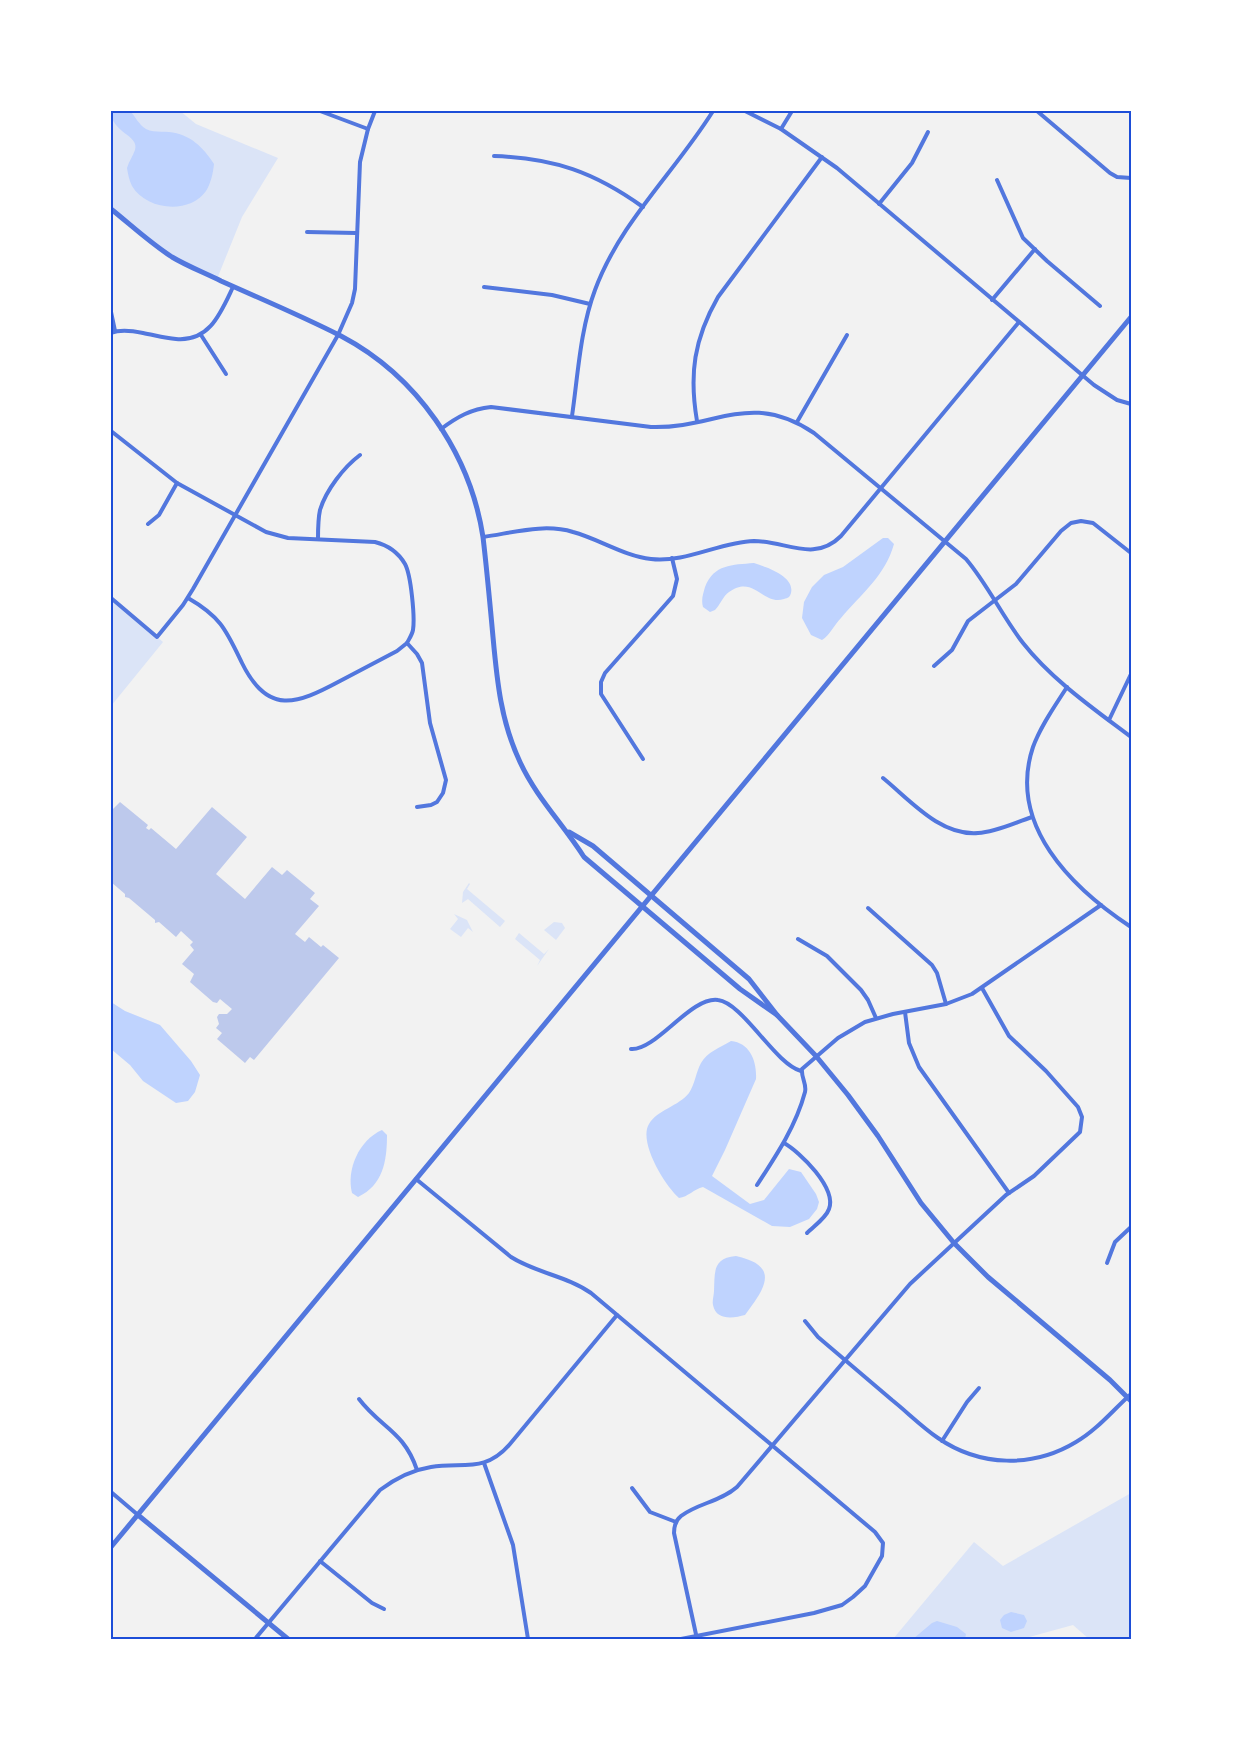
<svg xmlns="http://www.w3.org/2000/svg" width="1242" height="1750" viewBox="0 0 1242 1750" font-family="Poppins,sans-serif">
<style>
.green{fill:#dbe4f7}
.water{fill:#bfd3fe}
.building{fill:#bdc9ec}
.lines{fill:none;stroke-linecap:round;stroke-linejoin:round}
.minor{stroke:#5277de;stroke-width:4}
.tertiary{stroke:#5277de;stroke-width:5}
.neatline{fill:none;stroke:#1d4ed8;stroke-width:2}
</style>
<rect width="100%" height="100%" fill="#f2f2f2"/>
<!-- green -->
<g class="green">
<path d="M 111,111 L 180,111 L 196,124 L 278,158 L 242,217 L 217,279 L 173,257 L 111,209 Z"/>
<path d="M 111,598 L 163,642 L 111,706 Z"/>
<path d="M 469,883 L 470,884 L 467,889 L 505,921 L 500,927 L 468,899 L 462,903 L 463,892 Z"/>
<path d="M 454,914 L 467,920 L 473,932 L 468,928 L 461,937 L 450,929 L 458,919 Z"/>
<path d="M 554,922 L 562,923 L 565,928 L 556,940 L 544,930 Z"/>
<path d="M 519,933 L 544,954 L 549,949 L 537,966 L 540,960 L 515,939 Z"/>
<path d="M 1131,1493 L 1131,1639 L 1089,1639 L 1073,1625 L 1022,1639 L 893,1639 L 974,1542 L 1003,1566 Z"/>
</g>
<!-- water -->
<g class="water">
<path d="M 111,111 L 130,111 C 135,116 139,125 146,129 C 153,133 161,131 169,132 C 190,134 203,147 214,164 C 213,173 211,183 206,191 C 189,215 146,210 132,186 C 129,180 128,174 127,168 C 129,161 133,156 135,150 C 140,135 111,133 111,111 Z"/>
<path d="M 883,538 L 888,538 L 894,544 C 885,576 861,594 841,618 C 834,625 830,635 822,640 L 811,635 L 802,618 L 804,602 L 812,587 L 824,575 L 843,567 Z"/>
<path d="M 754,563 C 766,567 795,576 791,593 C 790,597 788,598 784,599 C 763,606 754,574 729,592 C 723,596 720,605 715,610 L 710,612 L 703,607 C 701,600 703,594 705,587 C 714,564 732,565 754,563 Z"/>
<path d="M 111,1002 L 125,1011 L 160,1025 L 191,1061 L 200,1075 L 195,1092 L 188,1101 L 176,1103 L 143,1081 L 130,1065 L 111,1049 Z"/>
<path d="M 731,1041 C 750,1043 757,1061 756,1079 L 725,1150 L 712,1176 L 750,1204 L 764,1200 L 789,1169 L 801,1172 L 816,1194 L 819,1202 L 817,1209 L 809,1219 L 790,1227 L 772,1226 L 703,1187 C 694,1189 688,1197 679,1198 C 665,1186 638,1142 649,1124 C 657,1110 679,1106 689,1093 C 695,1084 696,1072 701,1063 C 707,1052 721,1047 731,1041 Z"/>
<path d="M 382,1130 L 387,1135 C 387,1161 383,1185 358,1197 L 352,1193 C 346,1170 359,1140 382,1130 Z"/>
<path d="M 736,1256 C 781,1266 765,1288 745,1315 C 734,1318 716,1321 713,1305 C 712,1301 714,1295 714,1291 C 715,1273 712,1258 736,1256 Z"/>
<path d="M 1011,1612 L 1024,1615 L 1027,1621 L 1024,1628 L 1011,1632 L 1002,1628 L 1000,1620 L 1004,1615 Z"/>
<path d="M 937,1621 L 957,1627 L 966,1634 L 965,1639 L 913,1639 L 932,1623 Z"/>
</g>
<!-- building -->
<path class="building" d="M 120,802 L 148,825 L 146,828 L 149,830 L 151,828 L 176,849 L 212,807 L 247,837 L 216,874 L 245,899 L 272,867 L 282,875 L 287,870 L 315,893 L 310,899 L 319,906 L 295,934 L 305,942 L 309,937 L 321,947 L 323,945 L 339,958 L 254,1060 L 250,1057 L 245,1063 L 217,1039 L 222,1033 L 216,1028 L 219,1024 L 217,1017 L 219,1014 L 227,1014 L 232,1009 L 220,999 L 217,1003 L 213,1002 L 190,982 L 194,974 L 182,964 L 194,950 L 190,945 L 193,942 L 181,931 L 176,937 L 159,922 L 155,923 L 155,920 L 129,898 L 125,897 L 125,894 L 111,882 L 111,809 L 112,810 Z"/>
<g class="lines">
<!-- minor -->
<g class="minor">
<path d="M 320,111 L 368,129"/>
<path d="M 745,111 L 781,129 L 837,168 L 1094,385 L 1117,400 L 1131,404"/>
<path d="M 1037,111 L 1110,173 L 1117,177 L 1131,178"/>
<path d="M 781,129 L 792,111"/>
<path d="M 494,156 C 554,158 594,172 643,207"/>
<path d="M 997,180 L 1023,238 L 1047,261 L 1100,306"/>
<path d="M 879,204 L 912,163 L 928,132"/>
<path d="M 307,232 L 356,233"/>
<path d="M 484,287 L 552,295 L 590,304"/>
<path d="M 992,300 L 1035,249"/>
<path d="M 111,312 L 115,331"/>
<path d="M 111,333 C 121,329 133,331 143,333 C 154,335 165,338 176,339 C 210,342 221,312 233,287"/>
<path d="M 201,335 L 226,374"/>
<path d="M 572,416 C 578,375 580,330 595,290 C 620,222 675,172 713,111"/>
<path d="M 697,421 C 689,374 694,339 718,297 L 822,157"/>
<path d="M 797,422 L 847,335"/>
<path d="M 441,429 C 457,417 471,409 491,407 L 651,427 C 716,429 750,390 814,433 L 966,559 C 988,585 1002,616 1023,643 C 1052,680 1094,709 1131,737"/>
<path d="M 111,431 L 177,483 L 266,532 L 288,538 L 375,542 C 387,545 398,552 405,564 C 411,575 415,617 413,630 C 412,635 409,639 407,643 L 417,654 L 422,663 L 430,723 L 446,780 L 443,793 L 437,802 L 431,805 L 417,807"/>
<path d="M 148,524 L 159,515 L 177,483"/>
<path d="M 483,537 C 512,533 544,523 573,532 C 599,539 624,556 651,559 C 686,563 720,542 754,541 C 786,541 814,563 841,536 L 1019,322"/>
<path d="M 318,539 C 318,529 318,519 320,510 C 326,490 344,467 360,455"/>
<path d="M 111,598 L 157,637 L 183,605 L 193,589 L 338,335 L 352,303 L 355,289 L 360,162 L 368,129 L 375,111"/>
<path d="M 188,598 C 221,617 226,630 242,663 C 268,716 297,704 340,681 C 359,671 378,661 397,651 L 407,643"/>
<path d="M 934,666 L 952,650 L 968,621 L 1016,584 L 1061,531 L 1071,523 L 1081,521 L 1093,523 L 1131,553"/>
<path d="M 1067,687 C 1055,706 1041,725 1033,747 C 1007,825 1072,888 1131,927"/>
<path d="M 1109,720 L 1131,674"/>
<path d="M 643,759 L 601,694 L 601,682 L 605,673 L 673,596 L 677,579 L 672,558"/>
<path d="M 883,778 C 910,800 940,836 978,833 C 996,832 1014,823 1032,817"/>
<path d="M 868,908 L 932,965 L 937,973 L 946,1004"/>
<path d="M 798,939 L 827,956 L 861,990 L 868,1000 L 876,1018"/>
<path d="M 905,1012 L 909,1043 L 919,1067 L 1009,1193"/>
<path d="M 631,1049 C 656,1051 691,996 718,1000 C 743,1003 775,1064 801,1071"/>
<path d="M 784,1143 C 800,1152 837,1188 829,1209 C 826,1218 814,1226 807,1233"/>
<path d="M 416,1179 L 511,1257 C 536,1273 567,1276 591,1293 L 875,1532 L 883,1543 L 882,1556 L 865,1586 L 853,1597 L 842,1605 L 814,1613 L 681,1639"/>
<path d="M 757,1185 C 776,1156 796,1126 805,1092 C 807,1084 801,1078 802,1069 L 838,1038 L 865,1022 L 893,1014 L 946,1004 L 972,994 L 1101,905"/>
<path d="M 1107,1263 L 1115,1242 L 1131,1227"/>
<path d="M 805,1321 L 818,1337 C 843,1358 867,1379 892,1400 C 907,1412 922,1427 938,1438 C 980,1467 1033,1468 1076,1442 C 1097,1430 1113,1410 1131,1394"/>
<path d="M 359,1399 C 381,1428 404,1431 417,1470"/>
<path d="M 942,1441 L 967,1402 L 979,1388"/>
<path d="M 484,1463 L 513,1545 L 528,1639"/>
<path d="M 632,1488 L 650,1512 L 676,1522"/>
<path d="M 111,1492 L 138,1515"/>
<path d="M 320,1561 L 372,1603 L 384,1609"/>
<path d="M 255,1639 L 380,1490 C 396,1478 412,1470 431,1467 C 464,1462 485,1473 510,1444 L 617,1315"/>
<path d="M 697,1639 L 674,1533 C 674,1526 676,1520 681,1516 C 698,1503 720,1502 737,1487 L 910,1284 L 1006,1195 L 1034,1176 L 1080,1132 L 1082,1117 L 1078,1107 L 1046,1071 L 1009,1036 L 982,988"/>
</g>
<!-- tertiary -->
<g class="tertiary">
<path d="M 111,209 C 131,225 150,243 172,257 C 187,266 205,273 221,281 C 261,299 302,316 341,336 C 417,376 470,453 483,537 C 487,571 490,604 493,637 C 497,681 501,722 520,762 C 536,797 563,824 584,857 L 740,989 L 777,1015"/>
<path d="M 569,832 L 593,846 L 749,979 L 777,1015 L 816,1056 L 848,1095 L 878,1136 L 921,1203 L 954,1243 L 988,1277 L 1110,1380 L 1131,1401"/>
<path d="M 138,1515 L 288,1639"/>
<path d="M 111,1547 L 1131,317"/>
</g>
</g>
<!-- border -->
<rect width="1242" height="1750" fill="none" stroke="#ffffff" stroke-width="225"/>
<rect x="112" y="112" width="1018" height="1526" class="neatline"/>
</svg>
